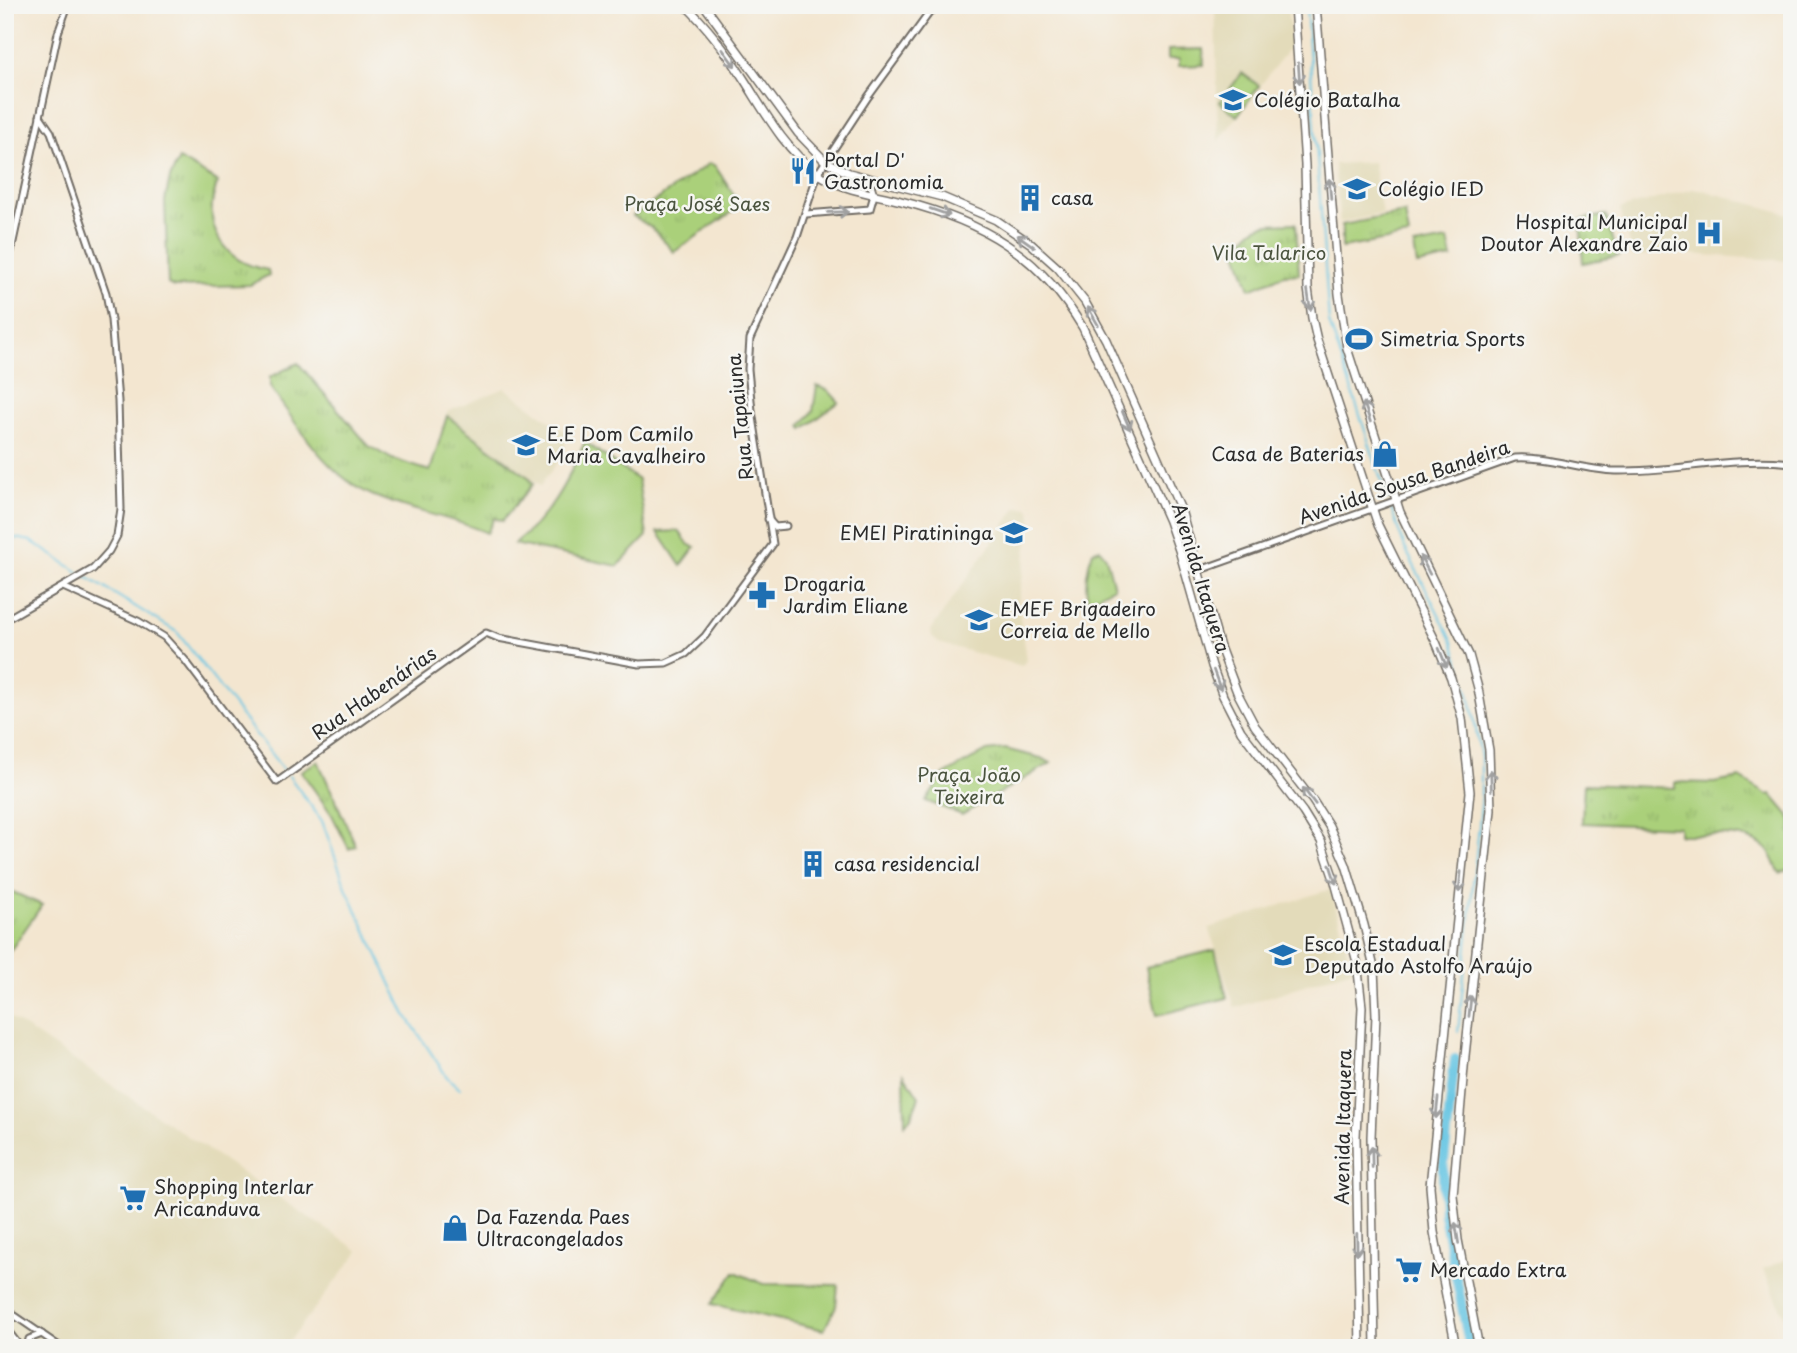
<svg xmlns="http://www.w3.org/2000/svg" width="1797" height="1353" viewBox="0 0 1797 1353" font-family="'Playpen Sans',sans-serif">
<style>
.built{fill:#e3dbba}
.green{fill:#aad07a;stroke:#6a7e52;stroke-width:2}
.park{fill:url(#park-tufts);stroke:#6a7e52;stroke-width:2}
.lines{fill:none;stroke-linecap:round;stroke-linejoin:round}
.stream{stroke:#65c5e3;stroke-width:2}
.river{stroke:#65c5e3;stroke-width:10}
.minor-casing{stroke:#716c65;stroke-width:9}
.major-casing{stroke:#716c65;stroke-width:10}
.minor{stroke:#fff;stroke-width:5}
.major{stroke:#fff;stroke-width:7}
.oneway{stroke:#a0a0a0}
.labels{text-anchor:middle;stroke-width:5;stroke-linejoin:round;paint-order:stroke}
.poi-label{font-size:19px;fill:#2b2b2b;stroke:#f6f6f2;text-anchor:start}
.park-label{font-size:19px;fill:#4b543f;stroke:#f6f6f2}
.street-label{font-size:19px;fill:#2b2b2b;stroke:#f6f6f2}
</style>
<defs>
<pattern id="park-tufts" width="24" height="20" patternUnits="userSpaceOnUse" patternTransform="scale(1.75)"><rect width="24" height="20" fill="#aad07a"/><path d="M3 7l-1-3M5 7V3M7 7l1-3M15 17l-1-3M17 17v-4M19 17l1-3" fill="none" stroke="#92b36a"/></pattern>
</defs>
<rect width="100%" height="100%" fill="#f6f6f2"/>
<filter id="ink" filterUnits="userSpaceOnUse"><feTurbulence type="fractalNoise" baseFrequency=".0143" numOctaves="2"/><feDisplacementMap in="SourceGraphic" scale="14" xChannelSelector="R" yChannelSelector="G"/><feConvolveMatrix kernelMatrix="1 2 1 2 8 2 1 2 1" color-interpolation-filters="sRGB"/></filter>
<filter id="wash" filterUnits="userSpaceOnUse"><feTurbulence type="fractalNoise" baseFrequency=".00686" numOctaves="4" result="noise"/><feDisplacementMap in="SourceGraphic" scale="28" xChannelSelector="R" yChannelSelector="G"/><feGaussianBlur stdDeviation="1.57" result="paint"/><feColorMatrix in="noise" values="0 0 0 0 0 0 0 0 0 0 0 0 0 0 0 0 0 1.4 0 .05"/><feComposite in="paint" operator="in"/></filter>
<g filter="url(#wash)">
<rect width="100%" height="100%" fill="#f3e6d0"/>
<!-- built -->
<g class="built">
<path d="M 1215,5 L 1287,5 L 1291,45 L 1218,142 Z"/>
<path d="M 1373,162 L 1382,214 L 1340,222 L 1334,164 Z"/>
<path d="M 1693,189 L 1699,189 L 1792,215 L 1792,261 L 1661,252 L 1635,257 L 1632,255 L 1620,209 Z"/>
<path d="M 505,388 L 568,434 L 562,456 L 540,486 L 447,416 L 447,412 Z"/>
<path d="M 1017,507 L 1029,508 L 1032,517 L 1018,604 L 1026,660 L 1022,666 L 939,643 L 932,636 L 931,630 Z"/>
<path d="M 1331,889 L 1352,969 L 1235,1008 L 1209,928 Z"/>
<path d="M 5,1014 L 359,1251 L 284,1348 L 5,1348 Z"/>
<path d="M 1792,1257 L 1792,1332 L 1763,1269 Z"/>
</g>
<!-- green -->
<g class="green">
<path d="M 1242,73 L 1259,86 L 1237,116 L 1220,102 Z"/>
<path d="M 1448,240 L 1452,258 L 1417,265 L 1414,246 Z"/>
<path d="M 585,442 L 638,480 L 647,536 L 618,566 L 514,544 C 550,516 567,482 585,442 Z"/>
<path d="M 679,531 L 689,545 L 695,547 L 681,566 L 658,532 Z"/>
<path d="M 1215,950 L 1227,998 L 1157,1015 L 1146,967 Z"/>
<path d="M 735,1272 L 764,1284 L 838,1285 L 836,1306 L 824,1330 L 712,1304 Z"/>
</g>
<!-- park -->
<g class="park">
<path d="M 1203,49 L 1204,65 L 1179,66 L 1179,59 L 1168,59 L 1168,50 Z"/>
<path d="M 179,159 L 218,182 C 200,225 223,263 268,270 L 269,275 L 250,285 L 174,287 L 168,284 L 165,201 L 170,178 Z"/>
<path d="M 710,163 L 715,166 L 741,206 L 674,252 L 652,228 L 633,216 Z"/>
<path d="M 1405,213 L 1409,236 L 1342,248 L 1342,225 Z"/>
<path d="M 1606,215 L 1618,256 L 1583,263 L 1580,220 Z"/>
<path d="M 1296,223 L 1299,274 L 1284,275 L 1250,289 L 1236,249 C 1258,219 1261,225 1296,223 Z"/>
<path d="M 298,363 L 369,446 L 392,459 L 430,471 L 447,416 L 528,477 L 533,484 L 502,521 L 494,518 L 487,533 C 451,517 410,511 374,496 C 328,477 298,426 270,387 L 270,377 Z"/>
<path d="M 817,386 L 828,390 L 839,402 L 803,429 L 801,426 L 813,411 Z"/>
<path d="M 1100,549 L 1106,557 L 1114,587 L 1089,600 C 1083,587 1088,564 1093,551 Z"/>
<path d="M 1005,749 L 1041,758 L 1051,763 L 962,815 L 926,801 L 944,775 L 987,751 Z"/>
<path d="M 318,761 L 356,846 L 349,849 L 332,815 L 301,771 Z"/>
<path d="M 1740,778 L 1768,795 L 1771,794 L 1792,819 L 1792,868 L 1780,873 C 1776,867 1774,859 1770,853 C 1751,829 1707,836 1679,835 L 1679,827 L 1582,823 L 1584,784 L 1675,788 L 1675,782 L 1714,783 Z"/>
<path d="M 6,889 L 42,905 L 5,958 L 5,890 Z"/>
<path d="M 904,1074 L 919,1097 L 911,1117 L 905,1124 Z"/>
</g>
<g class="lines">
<!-- stream -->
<g class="stream">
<path d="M 1306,5 L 1329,322 L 1388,500"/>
<path d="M 1390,506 L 1405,548 L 1453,642 L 1470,698 L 1481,756 L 1481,807 L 1458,1032"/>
<path d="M 5,536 L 31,541 L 80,573"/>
<path d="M 85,576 L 177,632 L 285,772"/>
<path d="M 289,776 L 322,821 L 347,890 L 406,1015 L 447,1077 L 460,1089"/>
</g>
<!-- river -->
<path class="river" d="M 1455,1059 L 1443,1170 L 1444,1214 L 1470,1348"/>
</g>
</g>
<g filter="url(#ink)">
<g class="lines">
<defs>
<g id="minor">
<path d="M 806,214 L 870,209 L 874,195 L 869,179"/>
<path d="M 5,279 L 58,33 L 68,5"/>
<path d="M 768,519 L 775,527 L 786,526"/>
<path d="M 1200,570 L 1515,458 C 1549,456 1581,470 1616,471 C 1675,472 1732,456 1792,463"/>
<path d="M 63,587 L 138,621 L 164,637 L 185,660 L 277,782 L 486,633 L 498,638 L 639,664 L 666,663 L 686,654 L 705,636 L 773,544 L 752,411 L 748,369 L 750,339 L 797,237 L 818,173 L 868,97 L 935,5"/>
<path d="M 5,620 L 93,569 L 109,551 L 117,536 L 121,509 L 118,401 L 111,320 L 106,293 L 51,132 L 40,116"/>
<path d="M 5,1309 L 62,1348"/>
<path d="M 5,1327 L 21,1348"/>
<path d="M 27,1348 L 29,1339 L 42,1334"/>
</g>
<g id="major">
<path d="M 685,5 C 708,27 728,54 745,81 C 766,114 784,148 816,172 C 842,191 872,193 901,201 C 984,222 1039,254 1083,328 L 1169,521 L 1179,550 L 1212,666 L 1223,696 L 1241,731 L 1303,812 L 1321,841 L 1335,882 L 1357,962 L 1362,1007 L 1356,1137 L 1360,1348"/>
<path d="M 704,5 L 798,133 L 825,161 L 849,173 L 942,197 L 996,220 L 1030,243 L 1058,268 L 1085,302 L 1106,340 L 1181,510 L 1220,647 L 1237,692 L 1255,726 L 1313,801 L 1329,826 L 1346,865 L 1364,925 L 1374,968 L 1376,1015 L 1371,1137 L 1375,1348"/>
<path d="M 1294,5 L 1305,165 L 1308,288 L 1312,318 L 1317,340 L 1378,525 L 1436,642 L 1451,678 L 1462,718 L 1470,792 L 1430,1186 L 1434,1232 L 1456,1348"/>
<path d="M 1316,5 L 1339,294 L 1347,348 L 1400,512 L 1469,655 L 1478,688 L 1489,750 L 1491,810 L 1465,1056 L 1453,1195 L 1458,1240 L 1479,1348"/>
<path d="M 1184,548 L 1191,568 L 1200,570"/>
</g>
</defs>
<!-- minor casing -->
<use href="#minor" class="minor-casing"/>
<!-- major casing -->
<use href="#major" class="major-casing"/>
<!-- minor -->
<use href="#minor" class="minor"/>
<!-- major -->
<use href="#major" class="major"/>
</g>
<!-- one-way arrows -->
<defs><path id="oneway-shaft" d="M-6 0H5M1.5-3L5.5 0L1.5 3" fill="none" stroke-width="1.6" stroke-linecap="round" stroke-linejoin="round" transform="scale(1.75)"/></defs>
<g class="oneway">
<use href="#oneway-shaft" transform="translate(729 58) rotate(54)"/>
<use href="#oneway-shaft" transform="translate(1299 73) rotate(86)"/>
<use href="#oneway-shaft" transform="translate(1330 189) rotate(-95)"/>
<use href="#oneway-shaft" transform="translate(838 212) rotate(-2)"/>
<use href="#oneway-shaft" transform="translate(940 212) rotate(19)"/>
<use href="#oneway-shaft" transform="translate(1026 241) rotate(-145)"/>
<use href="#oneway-shaft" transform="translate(1309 300) rotate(82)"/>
<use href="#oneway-shaft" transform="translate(1093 316) rotate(-120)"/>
<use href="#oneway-shaft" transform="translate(1367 412) rotate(-109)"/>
<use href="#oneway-shaft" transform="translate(1126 420) rotate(67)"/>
<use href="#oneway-shaft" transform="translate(1425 565) rotate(-117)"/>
<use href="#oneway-shaft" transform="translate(1443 658) rotate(68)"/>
<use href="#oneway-shaft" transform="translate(1217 680) rotate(70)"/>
<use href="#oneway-shaft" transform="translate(1491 780) rotate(-92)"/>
<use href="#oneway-shaft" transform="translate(1309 796) rotate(-127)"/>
<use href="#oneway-shaft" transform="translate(1333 874) rotate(72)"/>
<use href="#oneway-shaft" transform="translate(1460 882) rotate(96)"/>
<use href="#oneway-shaft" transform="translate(1470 1006) rotate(-84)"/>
<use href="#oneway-shaft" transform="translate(1437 1108) rotate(96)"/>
<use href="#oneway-shaft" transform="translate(1372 1157) rotate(-91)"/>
<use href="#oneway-shaft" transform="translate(1457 1233) rotate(-99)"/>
<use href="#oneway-shaft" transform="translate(1357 1244) rotate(89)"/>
</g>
</g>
<!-- icons -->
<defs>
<symbol id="school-bare" viewBox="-9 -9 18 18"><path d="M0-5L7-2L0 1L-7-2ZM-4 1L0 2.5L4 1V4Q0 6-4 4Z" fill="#1f6fb2" stroke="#f6f6f2" stroke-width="2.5" paint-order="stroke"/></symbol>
<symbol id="restaurant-bare" viewBox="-9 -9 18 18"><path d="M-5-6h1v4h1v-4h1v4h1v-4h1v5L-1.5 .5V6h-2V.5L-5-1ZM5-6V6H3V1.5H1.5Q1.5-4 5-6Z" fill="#1f6fb2" stroke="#f6f6f2" stroke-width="2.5" paint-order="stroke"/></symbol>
<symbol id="building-bare" viewBox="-9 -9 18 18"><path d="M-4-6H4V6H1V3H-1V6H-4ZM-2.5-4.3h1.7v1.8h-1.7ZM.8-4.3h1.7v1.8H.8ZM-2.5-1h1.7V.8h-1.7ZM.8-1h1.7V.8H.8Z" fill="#1f6fb2" stroke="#f6f6f2" stroke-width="2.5" paint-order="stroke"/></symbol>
<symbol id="hospital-bare" viewBox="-9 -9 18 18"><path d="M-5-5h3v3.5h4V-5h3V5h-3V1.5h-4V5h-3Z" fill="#1f6fb2" stroke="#f6f6f2" stroke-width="2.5" paint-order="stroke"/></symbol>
<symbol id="stadium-bare" viewBox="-9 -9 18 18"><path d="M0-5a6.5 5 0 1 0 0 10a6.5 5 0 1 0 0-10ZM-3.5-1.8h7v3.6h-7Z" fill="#1f6fb2" stroke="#f6f6f2" stroke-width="2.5" paint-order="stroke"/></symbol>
<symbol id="shop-bare" viewBox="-9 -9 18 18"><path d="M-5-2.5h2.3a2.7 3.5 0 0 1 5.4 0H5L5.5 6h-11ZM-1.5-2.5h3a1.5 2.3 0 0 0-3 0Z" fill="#1f6fb2" stroke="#f6f6f2" stroke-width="2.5" paint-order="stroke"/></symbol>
<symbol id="pharmacy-bare" viewBox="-9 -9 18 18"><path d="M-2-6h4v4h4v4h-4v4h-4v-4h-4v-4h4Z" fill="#1f6fb2" stroke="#f6f6f2" stroke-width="2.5" paint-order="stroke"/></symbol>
<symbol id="supermarket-bare" viewBox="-9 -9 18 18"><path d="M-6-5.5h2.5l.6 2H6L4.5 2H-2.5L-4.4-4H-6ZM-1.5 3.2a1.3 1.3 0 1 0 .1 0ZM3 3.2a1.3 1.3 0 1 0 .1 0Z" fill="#1f6fb2" stroke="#f6f6f2" stroke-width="2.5" paint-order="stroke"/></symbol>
</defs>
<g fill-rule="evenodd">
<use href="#school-bare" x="1214" y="81" width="38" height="38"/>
<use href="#restaurant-bare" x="784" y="152" width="38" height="38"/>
<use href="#school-bare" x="1338" y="170" width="38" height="38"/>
<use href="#building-bare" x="1011" y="179" width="38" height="38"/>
<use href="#hospital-bare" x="1690" y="214" width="38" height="38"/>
<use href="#stadium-bare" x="1340" y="320" width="38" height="38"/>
<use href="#school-bare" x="507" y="426" width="38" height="38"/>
<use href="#shop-bare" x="1366" y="435" width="38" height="38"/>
<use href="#school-bare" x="995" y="514" width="38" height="38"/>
<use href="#pharmacy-bare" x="743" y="576" width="38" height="38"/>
<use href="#school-bare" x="960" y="601" width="38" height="38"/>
<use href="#building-bare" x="794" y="845" width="38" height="38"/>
<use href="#school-bare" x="1264" y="936" width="38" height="38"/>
<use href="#supermarket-bare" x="114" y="1179" width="38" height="38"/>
<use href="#shop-bare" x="436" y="1209" width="38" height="38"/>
<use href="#supermarket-bare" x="1390" y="1251" width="38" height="38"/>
</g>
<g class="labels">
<!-- poi labels -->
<g class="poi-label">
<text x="1254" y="107">Colégio Batalha</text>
<text x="824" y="167">Portal D'<tspan x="824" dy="22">Gastronomia</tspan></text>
<text x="1378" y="196">Colégio IED</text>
<text x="1051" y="205">casa</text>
<text x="1688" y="229" text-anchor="end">Hospital Municipal<tspan x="1688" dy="22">Doutor Alexandre Zaio</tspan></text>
<text x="1380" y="346">Simetria Sports</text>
<text x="547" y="441">E.E Dom Camilo<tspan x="547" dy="22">Maria Cavalheiro</tspan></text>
<text x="1364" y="461" text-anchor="end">Casa de Baterias</text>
<text x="993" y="540" text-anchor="end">EMEI Piratininga</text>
<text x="783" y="591">Drogaria<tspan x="783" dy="22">Jardim Eliane</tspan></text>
<text x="1000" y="616">EMEF Brigadeiro<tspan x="1000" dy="22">Correia de Mello</tspan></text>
<text x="834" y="871">casa residencial</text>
<text x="1304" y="951">Escola Estadual<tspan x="1304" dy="22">Deputado Astolfo Araújo</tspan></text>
<text x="154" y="1194">Shopping Interlar<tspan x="154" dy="22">Aricanduva</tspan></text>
<text x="476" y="1224">Da Fazenda Paes<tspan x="476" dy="22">Ultracongelados</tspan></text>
<text x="1430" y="1277">Mercado Extra</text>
</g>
<!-- park labels -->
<g class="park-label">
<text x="697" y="211">Praça José Saes</text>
<text x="1269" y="260">Vila Talarico</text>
<text x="969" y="782">Praça João<tspan x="969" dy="22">Teixeira</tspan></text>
</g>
<!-- street labels -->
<g class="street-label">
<text transform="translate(740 417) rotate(-96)" y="7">Rua Tapaiuna</text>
<text transform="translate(1404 482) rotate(-19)" y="7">Avenida Sousa Bandeira</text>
<text transform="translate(1201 578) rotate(73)" y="7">Avenida Itaquera</text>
<text transform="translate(374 693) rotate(-35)" y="7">Rua Habenárias</text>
<text transform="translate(1343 1127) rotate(-89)" y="7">Avenida Itaquera</text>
</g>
</g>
<!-- margin -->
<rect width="1797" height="1353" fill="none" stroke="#f6f6f2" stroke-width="28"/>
</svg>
